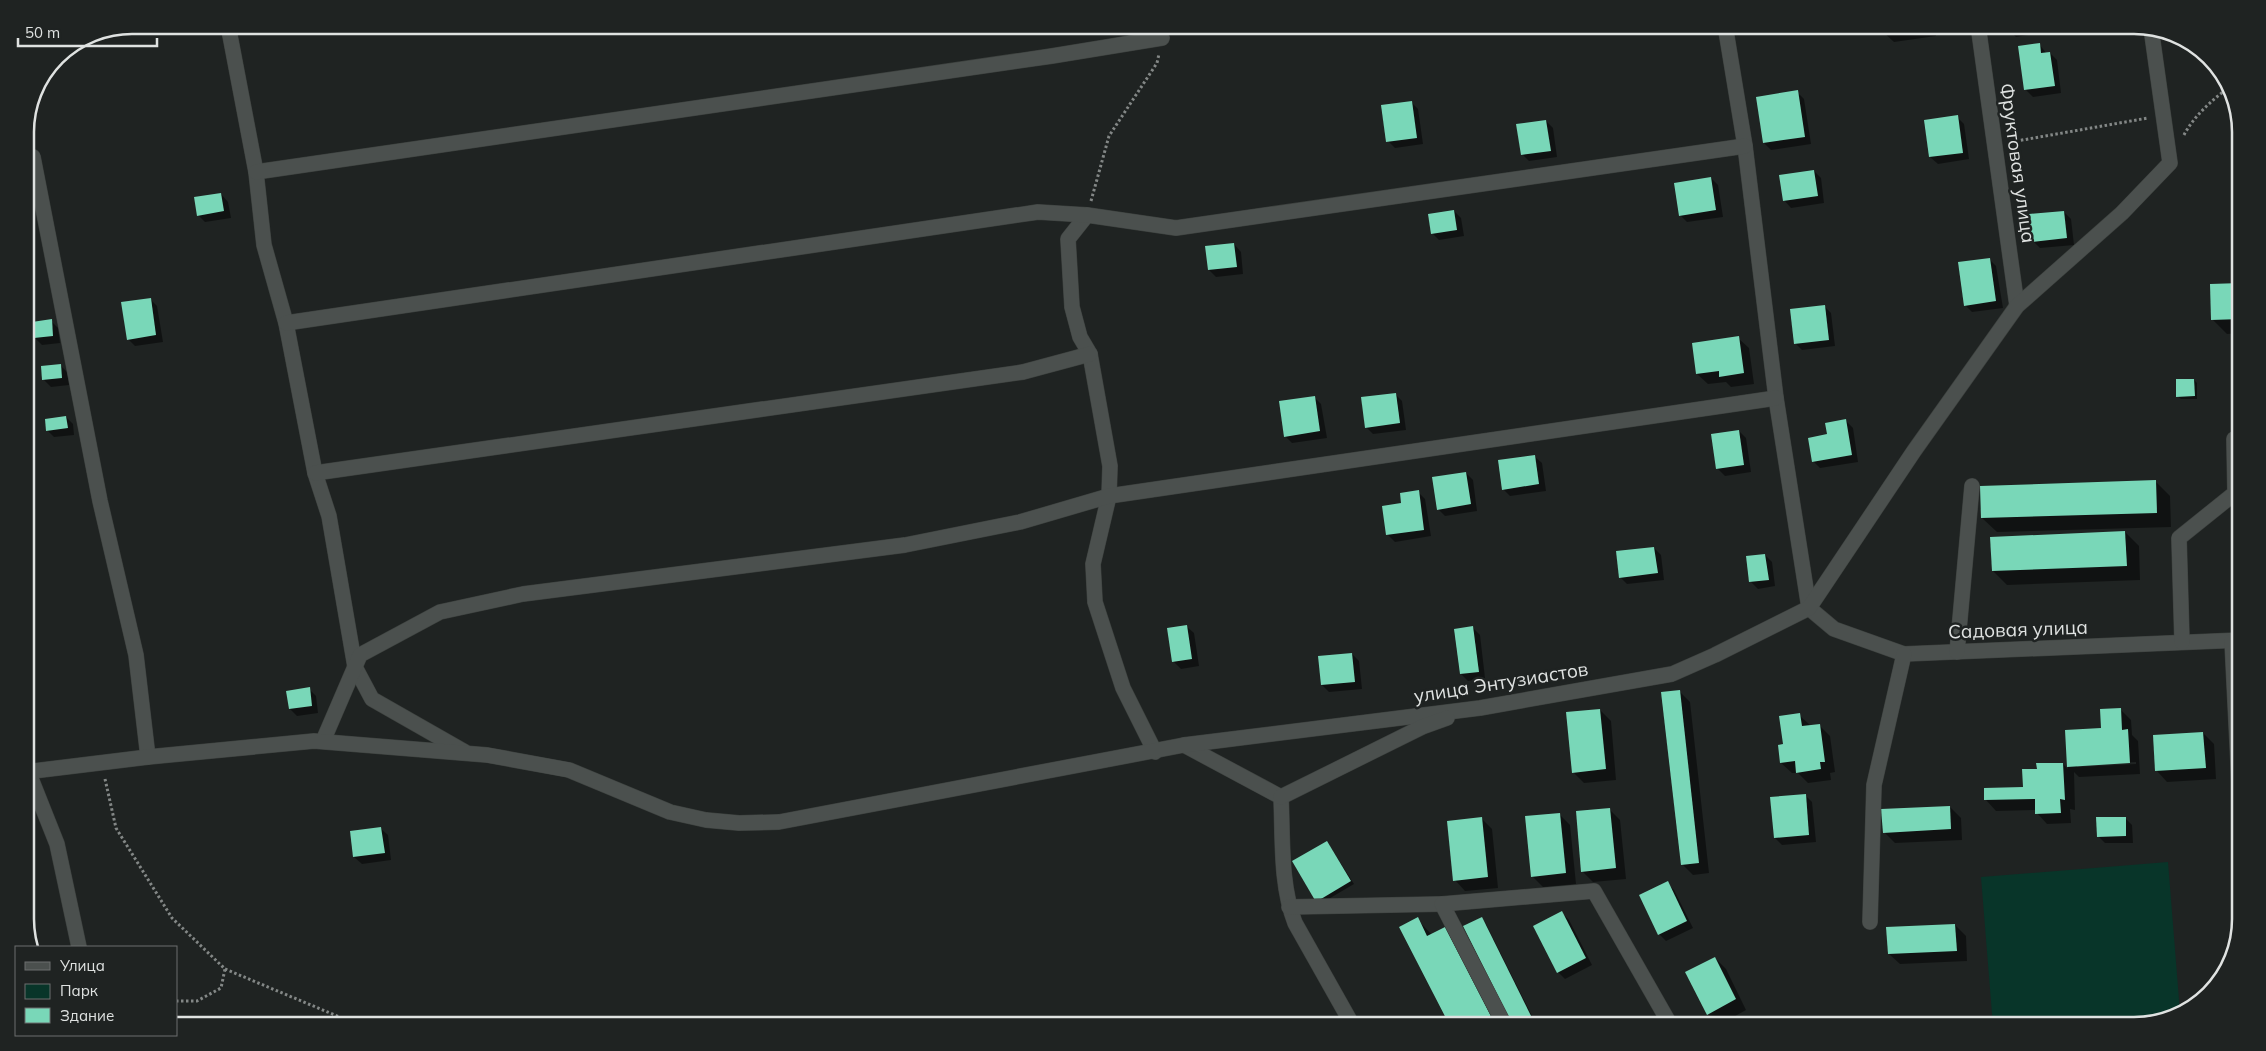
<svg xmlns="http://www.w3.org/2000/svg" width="2266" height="1051" viewBox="0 0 2266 1051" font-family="Mulish,sans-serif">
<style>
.green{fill:#083529}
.shadow{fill:#0007;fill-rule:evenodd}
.building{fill:#79d7b8}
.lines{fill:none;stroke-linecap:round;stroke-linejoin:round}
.minor-casing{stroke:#3c403e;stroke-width:16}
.path{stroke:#838786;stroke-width:3;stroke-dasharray:2.5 2.5;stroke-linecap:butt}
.minor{stroke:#4b504e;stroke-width:15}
.labels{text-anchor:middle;stroke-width:5;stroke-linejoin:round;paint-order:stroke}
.street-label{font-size:19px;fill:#dfe2e1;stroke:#1f2322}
.rim{fill:none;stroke:#dfe2e1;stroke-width:2.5}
</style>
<rect width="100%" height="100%" fill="#1f2322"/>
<!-- green -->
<path class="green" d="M 2168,862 L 2180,1012 L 2134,1026 L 1993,1026 L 1981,877 Z"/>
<!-- shadow -->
<g class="shadow">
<path d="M 1882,25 L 1934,25 L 1936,36 L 1894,42 L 1883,32 Z"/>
<path d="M 2009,25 L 2052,25 L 2053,31 L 2016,37 L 2009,30 Z"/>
<path d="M 2039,44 L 2047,54 L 2050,53 L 2057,60 L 2061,93 L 2033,97 L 2026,90 Z"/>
<path d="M 1797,92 L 1804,99 L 1811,144 L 1771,150 L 1764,143 Z"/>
<path d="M 1411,102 L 1418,109 L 1423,144 L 1395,148 L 1388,141 Z"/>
<path d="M 1957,117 L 1964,124 L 1969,159 L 1938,164 L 1930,157 Z"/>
<path d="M 1546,121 L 1553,128 L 1557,157 L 1529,161 L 1522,154 Z"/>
<path d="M 1814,171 L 1821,178 L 1824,203 L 1791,208 L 1784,200 Z"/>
<path d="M 1711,178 L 1718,185 L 1723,217 L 1687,222 L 1680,215 Z"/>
<path d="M 221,194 L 228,202 L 231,218 L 205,222 L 198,215 Z"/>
<path d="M 1454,211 L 1461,218 L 1464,236 L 1439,240 L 1432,233 Z"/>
<path d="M 2064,212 L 2071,219 L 2074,245 L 2040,248 L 2033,241 Z"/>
<path d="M 1234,244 L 1241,252 L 1243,274 L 1216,277 L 1209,270 Z"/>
<path d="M 1989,259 L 1996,266 L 2003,308 L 1972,312 L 1965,305 Z"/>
<path d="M 2241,284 L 2241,333 L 2227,334 L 2212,319 Z"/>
<path d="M 150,299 L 157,306 L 163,342 L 135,346 L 128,339 Z"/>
<path d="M 1824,306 L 1831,313 L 1835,346 L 1802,350 L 1795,343 Z"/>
<path d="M 51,321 L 58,328 L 60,343 L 42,345 L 35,338 Z"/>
<path d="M 1738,338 L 1749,348 L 1754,384 L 1731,387 L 1726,382 L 1708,384 L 1697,374 Z"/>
<path d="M 60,365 L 67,372 L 69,385 L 51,387 L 44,380 Z"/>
<path d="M 2194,380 L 2197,383 L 2197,399 L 2181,399 L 2177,396 Z"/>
<path d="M 1395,394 L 1402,401 L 1406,430 L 1373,434 L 1366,427 Z"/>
<path d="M 1314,397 L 1321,404 L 1327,438 L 1292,443 L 1285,436 Z"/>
<path d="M 66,417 L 73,424 L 74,435 L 54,437 L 47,430 Z"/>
<path d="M 1846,421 L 1853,428 L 1858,462 L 1820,468 L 1813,461 L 1829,436 Z"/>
<path d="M 1739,431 L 1746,438 L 1751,472 L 1725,476 L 1718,469 Z"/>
<path d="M 1534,456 L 1542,463 L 1546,491 L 1510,496 L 1503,489 Z"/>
<path d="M 1466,473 L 1473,480 L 1477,511 L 1445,516 L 1438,509 Z"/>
<path d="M 2156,482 L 2170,496 L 2171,527 L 1997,532 L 1982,518 Z"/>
<path d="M 1418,492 L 1425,499 L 1431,536 L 1395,542 L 1388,535 L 1403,504 Z"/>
<path d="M 2125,532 L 2139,546 L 2140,580 L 2007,585 L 1993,571 Z"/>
<path d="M 1654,548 L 1661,555 L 1664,580 L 1627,584 L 1620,577 Z"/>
<path d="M 1765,555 L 1772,562 L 1775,586 L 1758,589 L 1751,582 Z"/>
<path d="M 1186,626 L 1194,633 L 1199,666 L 1181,669 L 1174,662 Z"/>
<path d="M 1472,627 L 1480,635 L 1485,678 L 1468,681 L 1461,674 Z"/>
<path d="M 1352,654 L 1359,661 L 1362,689 L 1329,692 L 1322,685 Z"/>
<path d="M 309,689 L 316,696 L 318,713 L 297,716 L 290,709 Z"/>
<path d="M 1679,691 L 1690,702 L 1709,873 L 1693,875 L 1682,864 Z"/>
<path d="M 2120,709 L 2131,720 L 2132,735 L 2138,741 L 2140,774 L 2079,777 L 2074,772 L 2075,810 L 2070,809 L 2071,823 L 2047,824 L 2037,813 L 2036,810 L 1996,811 L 1986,800 L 2024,788 L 2038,770 L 2063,764 L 2068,769 L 2066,731 L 2102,729 ZM 2136,762 L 2136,764 L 2077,767 L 2077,765 Z"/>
<path d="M 1600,710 L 1611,721 L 1616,780 L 1584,783 L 1573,772 Z"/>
<path d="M 1799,715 L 1810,725 L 1819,725 L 1830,736 L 1835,772 L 1830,773 L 1831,780 L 1808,783 L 1798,773 L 1792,773 L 1781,763 L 1784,746 Z"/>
<path d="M 2203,733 L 2214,744 L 2216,779 L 2167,782 L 2157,771 Z"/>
<path d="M 1805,795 L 1812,802 L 1816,842 L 1782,845 L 1775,838 Z"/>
<path d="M 1950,807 L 1961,818 L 1962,840 L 1895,843 L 1884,832 Z"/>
<path d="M 1609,809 L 1620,820 L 1626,879 L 1593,882 L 1582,871 Z"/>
<path d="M 1559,814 L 1570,825 L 1576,884 L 1543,887 L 1532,876 Z"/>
<path d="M 2125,818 L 2132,825 L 2133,843 L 2105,843 L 2098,836 Z"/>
<path d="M 1482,819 L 1492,829 L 1498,888 L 1465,891 L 1455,880 Z"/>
<path d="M 380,828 L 388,835 L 391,860 L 362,864 L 354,857 Z"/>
<path d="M 1327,842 L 1354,884 L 1320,904 Z"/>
<path d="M 1667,883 L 1674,890 L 1693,928 L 1666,941 L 1659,934 Z"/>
<path d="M 1562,913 L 1569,920 L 1592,965 L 1565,979 L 1558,972 Z"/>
<path d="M 1417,919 L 1432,935 L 1445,928 L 1460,943 L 1502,1026 L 1451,1026 Z"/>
<path d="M 1481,919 L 1485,922 L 1537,1026 L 1515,1026 Z"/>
<path d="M 1955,925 L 1966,936 L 1967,961 L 1900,964 L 1889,954 Z"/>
<path d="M 1715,958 L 1726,969 L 1746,1010 L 1719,1025 L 1708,1014 Z"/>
</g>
<!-- building -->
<g class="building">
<path d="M 1881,25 L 1922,25 L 1922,26 L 1882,32 Z"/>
<path d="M 2007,25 L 2036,25 L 2036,26 L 2008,31 Z"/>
<path d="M 2040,43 L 2041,53 L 2050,52 L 2055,86 L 2024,90 L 2018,46 Z"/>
<path d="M 1798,90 L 1805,137 L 1763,143 L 1756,97 Z"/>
<path d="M 1412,101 L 1417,138 L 1386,142 L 1381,105 Z"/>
<path d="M 1958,115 L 1963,153 L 1929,157 L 1924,120 Z"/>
<path d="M 1546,120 L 1551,151 L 1521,155 L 1516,124 Z"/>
<path d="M 1814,170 L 1818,196 L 1783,201 L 1779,175 Z"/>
<path d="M 1711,177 L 1716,210 L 1679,216 L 1674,183 Z"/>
<path d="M 221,193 L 224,211 L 197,216 L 194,197 Z"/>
<path d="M 1454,210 L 1457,230 L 1431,234 L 1428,214 Z"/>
<path d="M 2064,211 L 2067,238 L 2032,242 L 2029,214 Z"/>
<path d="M 1234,243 L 1237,267 L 1208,270 L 1205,246 Z"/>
<path d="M 1990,258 L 1996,301 L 1964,306 L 1958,262 Z"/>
<path d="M 2241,283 L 2241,319 L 2211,320 L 2210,284 Z"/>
<path d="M 151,298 L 156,335 L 127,340 L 121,302 Z"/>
<path d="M 1825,305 L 1829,340 L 1794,344 L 1790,309 Z"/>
<path d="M 52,319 L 53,336 L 34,338 L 32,322 Z"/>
<path d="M 1739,336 L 1744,373 L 1719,377 L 1719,371 L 1696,374 L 1692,343 Z"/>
<path d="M 2237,349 L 2241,349 L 2241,376 L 2239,377 Z"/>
<path d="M 61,364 L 62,378 L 42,380 L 41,366 Z"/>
<path d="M 2176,379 L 2194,379 L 2195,396 L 2176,397 Z"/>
<path d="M 1396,393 L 1400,423 L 1365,428 L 1361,397 Z"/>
<path d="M 1315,396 L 1320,431 L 1284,437 L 1279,401 Z"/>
<path d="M 66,416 L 68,428 L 46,431 L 45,419 Z"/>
<path d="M 1846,419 L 1852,455 L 1812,462 L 1808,438 L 1827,434 L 1825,423 Z"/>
<path d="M 1739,430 L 1744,465 L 1716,469 L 1711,434 Z"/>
<path d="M 1535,455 L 1539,484 L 1502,490 L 1498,460 Z"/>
<path d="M 1466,472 L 1471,504 L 1437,510 L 1432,477 Z"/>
<path d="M 2156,480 L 2157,513 L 1981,518 L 1980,486 Z"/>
<path d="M 1419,490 L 1424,530 L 1386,535 L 1382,506 L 1401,503 L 1400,493 Z"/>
<path d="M 2125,531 L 2127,566 L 1992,571 L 1990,537 Z"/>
<path d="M 1654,547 L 1658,573 L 1619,578 L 1616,551 Z"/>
<path d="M 1765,554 L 1769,580 L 1749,582 L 1746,556 Z"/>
<path d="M 1187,625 L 1192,659 L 1172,662 L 1167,628 Z"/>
<path d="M 1473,626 L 1479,672 L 1460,674 L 1454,629 Z"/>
<path d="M 1352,653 L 1355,682 L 1321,685 L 1318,656 Z"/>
<path d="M 310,687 L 312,706 L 289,709 L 286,691 Z"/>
<path d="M 1680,690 L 1699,863 L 1681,865 L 1661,692 Z"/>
<path d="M 2121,708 L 2122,730 L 2128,729 L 2130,763 L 2067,767 L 2065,730 L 2101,728 L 2100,709 Z"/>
<path d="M 1600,709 L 1606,769 L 1572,773 L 1566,712 Z"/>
<path d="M 1800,713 L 1802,726 L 1820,724 L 1825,762 L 1820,762 L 1821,769 L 1796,773 L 1795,761 L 1780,763 L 1778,745 L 1783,744 L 1779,716 Z"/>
<path d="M 2203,732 L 2206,768 L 2155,771 L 2153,735 Z"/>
<path d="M 2036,763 L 2063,763 L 2065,800 L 2060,799 L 2061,813 L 2035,814 L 2035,799 L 1984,800 L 1984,788 L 2023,787 L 2022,769 L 2037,769 Z"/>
<path d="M 1806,794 L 1809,835 L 1774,838 L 1770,797 Z"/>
<path d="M 1950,806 L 1951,829 L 1883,833 L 1881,809 Z"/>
<path d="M 1610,808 L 1616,868 L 1581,872 L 1576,811 Z"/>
<path d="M 1560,813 L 1566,873 L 1531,877 L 1525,816 Z"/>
<path d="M 1482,817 L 1488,877 L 1453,881 L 1447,821 Z"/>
<path d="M 2096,817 L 2126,817 L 2126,836 L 2097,837 Z"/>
<path d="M 381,827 L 385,853 L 353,857 L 350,831 Z"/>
<path d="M 1327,841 L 1351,881 L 1316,902 L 1292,861 Z"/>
<path d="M 1668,881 L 1687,921 L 1658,935 L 1639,895 Z"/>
<path d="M 1562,911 L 1586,958 L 1557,973 L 1533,926 Z"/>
<path d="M 1418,917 L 1427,936 L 1445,927 L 1496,1026 L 1450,1026 L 1399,927 Z"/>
<path d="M 1482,917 L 1536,1026 L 1513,1026 L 1463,926 Z"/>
<path d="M 1955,924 L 1957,951 L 1888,954 L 1886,927 Z"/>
<path d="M 1715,957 L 1736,999 L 1707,1015 L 1685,972 Z"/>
</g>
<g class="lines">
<defs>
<g id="minor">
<path d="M 228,25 L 256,172 L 264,245 L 286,323 L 315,473 L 329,516 L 355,667 L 372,699 L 465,752"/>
<path d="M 1725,25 L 1745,146 L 1776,398 L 1809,608"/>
<path d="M 1978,25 L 2017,306"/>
<path d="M 33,157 L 100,501 L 136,655 L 148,757"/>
<path d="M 256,172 L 1052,56 L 1162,38"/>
<path d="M 1087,215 L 1068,239 L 1072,307 L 1080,337 L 1090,354 L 1110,466 L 1109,496 L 1093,564 L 1095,602 L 1123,688 L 1155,752"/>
<path d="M 286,323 L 1038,212 L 1087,215 L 1176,228 L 1745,146"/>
<path d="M 315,473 L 1023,372 L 1090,354"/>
<path d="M 1809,608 L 1834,629 L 1904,654 L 2241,640"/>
<path d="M 2232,641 L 2241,822"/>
<path d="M 2182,642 L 2179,538 L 2235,493 L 2234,439"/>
<path d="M 1957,652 L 1972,486"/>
<path d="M 323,741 L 360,655 L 440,612 L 523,594 L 905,545 L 1020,522 L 1109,496 L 1776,398"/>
<path d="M 1184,745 L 1281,797 C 1283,839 1280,884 1295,923 L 1353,1026"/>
<path d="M 28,771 L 57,844 L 79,947"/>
<path d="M 25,772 L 148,757 L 314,741 L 487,755 L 569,770 L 670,812 L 706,820 L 739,823 L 779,822 L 1184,745 L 1480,708 L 1672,674 L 1715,655 L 1809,608 L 1914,451 L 2017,306 L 2122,213 L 2170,163 L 2151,28"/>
<path d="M 1281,797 L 1422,727 L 1447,718"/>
<path d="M 1289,907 L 1442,904"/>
<path d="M 1870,922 L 1874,785 L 1904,654"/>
<path d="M 1505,1026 L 1442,904 L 1594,891 L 1671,1026"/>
</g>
</defs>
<!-- minor casing -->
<use href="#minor" class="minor-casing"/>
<!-- path -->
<g class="path">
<path d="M 2184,135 C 2194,116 2211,101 2228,88"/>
<path d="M 2011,142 L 2148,118"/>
<path d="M 1091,201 L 1109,136 L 1157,63 L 1159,54"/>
<path d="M 105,779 L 116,828 L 172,918 L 225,969 L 221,988 L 197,1001 L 176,1001"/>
<path d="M 225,969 L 361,1026"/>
</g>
<!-- minor -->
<use href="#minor" class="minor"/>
</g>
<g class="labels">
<!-- street labels -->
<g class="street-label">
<text transform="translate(2018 163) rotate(82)" y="7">Фруктовая улица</text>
<text transform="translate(2018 629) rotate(-2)" y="7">Садовая улица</text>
<text transform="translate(1501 682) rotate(-9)" y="7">улица Энтузиастов</text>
</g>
</g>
<!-- crop -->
<path d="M0 0H2266V1051H0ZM132 34H2134A98 98 0 0 1 2232 132V919A98 98 0 0 1 2134 1017H132A98 98 0 0 1 34 919V132A98 98 0 0 1 132 34Z" fill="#1f2322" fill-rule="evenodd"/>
<path class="rim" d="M132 34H2134A98 98 0 0 1 2232 132V919A98 98 0 0 1 2134 1017H132A98 98 0 0 1 34 919V132A98 98 0 0 1 132 34Z"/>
<!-- legend -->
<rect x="15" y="946" width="162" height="90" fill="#1f2322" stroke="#6c6f6e"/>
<rect x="25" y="962" width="25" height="8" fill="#4b504e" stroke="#6c6f6e"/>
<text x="60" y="971" font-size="15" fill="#dfe2e1">Улица</text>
<rect x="25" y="984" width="25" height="15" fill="#083529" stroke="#6c6f6e"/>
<text x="60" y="996" font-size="15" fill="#dfe2e1">Парк</text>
<rect x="25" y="1008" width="25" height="15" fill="#79d7b8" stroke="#6c6f6e"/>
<text x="60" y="1021" font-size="15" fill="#dfe2e1">Здание</text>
<!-- scale -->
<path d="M18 38v8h139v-8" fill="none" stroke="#dfe2e1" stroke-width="2.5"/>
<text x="25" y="38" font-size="15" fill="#dfe2e1" stroke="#1f2322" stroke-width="4" paint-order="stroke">50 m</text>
</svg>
